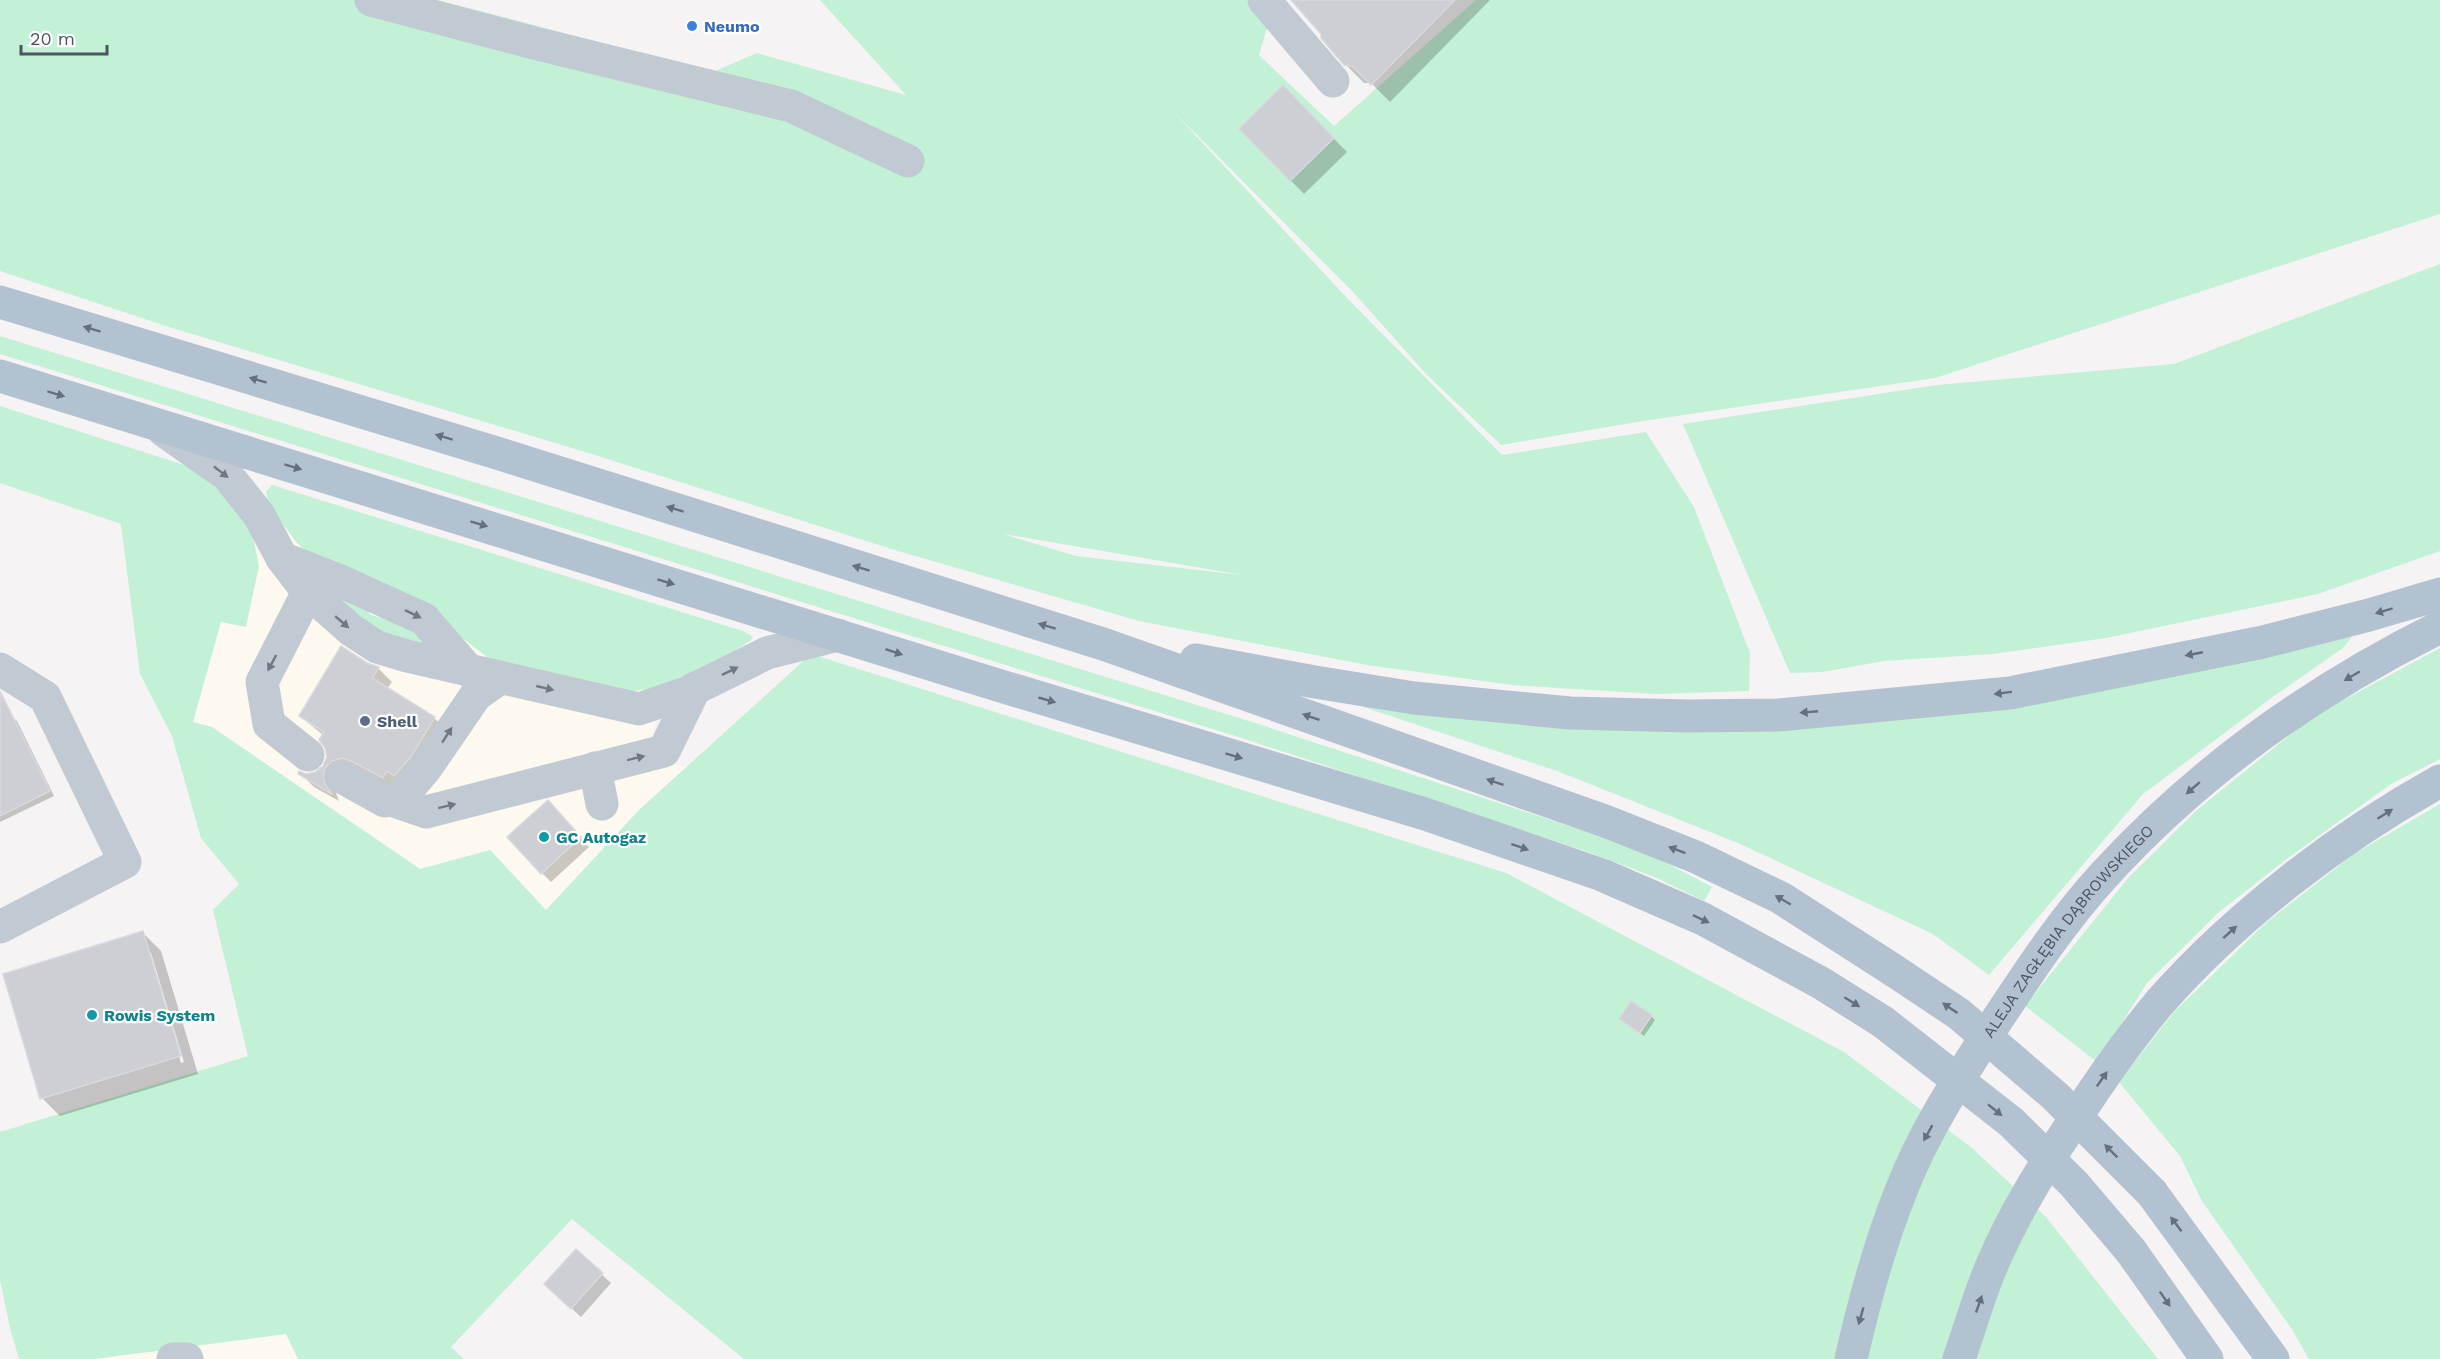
<svg xmlns="http://www.w3.org/2000/svg" width="2440" height="1359" viewBox="0 0 2440 1359" font-family="'Work Sans',sans-serif">
<style>
.commercial{fill:#fdf9ef}
.green{fill:#c3f1d5;fill-rule:evenodd}
.shadow{fill:#0003;fill-rule:evenodd}
.building{fill:#cdcfd5;stroke:#d7d9de;stroke-width:1.5}
.lines{fill:none;stroke-linecap:round;stroke-linejoin:round}
.minor{stroke:#c1cad2;stroke-width:33}
.major{stroke:#b3c2d1;stroke-width:33}
.major-bridge{stroke:#b3c2d1;stroke-width:33}
.oneway{fill:#64717d}
.oneway2{fill:#6e7983}
.shop-dot{fill:#3f7fe0;stroke:#fff;stroke-width:2}
.service-dot{fill:#5c6f8a;stroke:#fff;stroke-width:2}
.culture-dot{fill:#0f9aa8;stroke:#fff;stroke-width:2}
.labels{text-anchor:middle;stroke-width:4.5;stroke-linejoin:round;paint-order:stroke}
.shop-label{font-size:16px;font-weight:bold;fill:#366cbe;stroke:#fff;text-anchor:start}
.service-label{font-size:16px;font-weight:bold;fill:#4e5e75;stroke:#fff;text-anchor:start}
.culture-label{font-size:16px;font-weight:bold;fill:#0d838f;stroke:#fff;text-anchor:start}
.street-label{font-size:16px;fill:#4a5661;stroke:#fff}
</style>
<rect width="100%" height="100%" fill="#f5f3f3"/>
<!-- commercial -->
<g class="commercial">
<path d="M 290,531 L 664,639 L 650,758 L 688,767 L 639,810 L 546,910 L 491,850 L 420,869 L 212,727 L 193,722 L 221,622 L 246,626 L 253,536 Z"/>
<path d="M 286,1334 L 298,1359 L 95,1359 Z"/>
</g>
<!-- green -->
<g class="green">
<path d="M 0,0 L 438,0 L 713,72 L 757,53 L 906,95 L 820,0 L 1247,0 L 1268,25 L 1259,55 L 1334,126 L 1476,0 L 2440,0 L 2440,214 L 1935,378 L 1643,421 L 1501,445 L 1426,374 L 1354,293 L 1173,111 L 1346,297 L 1502,455 L 1646,432 L 1694,507 L 1750,653 L 1749,691 L 1655,694 L 1512,685 L 1367,665 L 1139,621 L 898,551 L 585,452 L 169,327 L 0,271 ZM 1003,534 L 1004,534 L 1242,575 L 1076,556 Z"/>
<path d="M 2440,264 L 2440,551 L 2318,594 L 2106,638 L 1993,654 L 1884,661 L 1823,672 L 1790,673 L 1683,424 L 1937,385 L 2174,364 Z"/>
<path d="M 0,336 L 1252,722 L 1642,850 L 1712,887 L 1704,901 L 1657,878 L 1591,853 L 1245,739 L 0,354 Z"/>
<path d="M 0,406 L 197,469 L 225,489 L 253,536 L 259,566 L 246,627 L 221,622 L 193,722 L 212,727 L 420,869 L 490,850 L 546,910 L 639,810 L 811,654 L 1506,873 L 1844,1052 L 1972,1148 L 2046,1217 L 2158,1359 L 744,1359 L 572,1219 L 451,1347 L 464,1359 L 298,1359 L 286,1334 L 95,1359 L 19,1359 L 10,1328 L 0,1280 L 0,1132 L 248,1056 L 213,910 L 239,884 L 201,838 L 172,736 L 140,674 L 121,524 L 0,483 Z"/>
<path d="M 272,485 L 743,631 L 753,637 L 750,641 C 708,667 676,688 625,692 L 491,660 L 428,612 L 313,558 L 296,542 L 280,520 L 268,500 L 266,492 Z"/>
<path d="M 331,593 L 374,603 L 369,614 L 381,618 L 386,610 L 423,628 L 425,644 L 377,634 Z"/>
<path d="M 2351,634 L 2351,638 L 2343,648 L 2274,696 L 2143,794 L 1989,975 L 1933,934 L 1738,843 L 1557,771 L 1318,692 L 1819,726 Z"/>
<path d="M 2440,648 L 2440,759 L 2391,784 L 2288,858 L 2219,912 L 2147,983 L 2097,1062 L 2025,1006 L 2129,877 L 2197,810 L 2312,717 Z"/>
<path d="M 2440,804 L 2440,1359 L 2309,1359 L 2293,1331 L 2202,1201 L 2180,1156 L 2119,1082 L 2174,1012 L 2268,921 L 2354,854 Z"/>
</g>
<!-- shadow -->
<g class="shadow">
<path d="M 1293,0 L 1490,0 L 1390,102 L 1371,83 L 1364,83 L 1345,64 L 1323,33 Z"/>
<path d="M 1283,87 L 1347,152 L 1304,194 L 1241,129 Z"/>
<path d="M 366,664 L 378,668 L 392,682 L 387,689 L 434,718 L 448,731 L 409,789 L 336,793 L 339,801 L 314,787 L 300,773 L 316,774 L 324,767 L 328,757 L 323,735 L 300,716 Z"/>
<path d="M 12,717 L 17,721 L 54,796 L 0,822 L 0,722 Z"/>
<path d="M 557,811 L 589,847 L 551,882 L 542,873 Z"/>
<path d="M 143,933 L 161,951 L 198,1074 L 60,1116 L 42,1098 ZM 148,953 L 151,953 L 184,1062 L 181,1063 Z"/>
<path d="M 1651,1016 L 1655,1020 L 1644,1036 L 1621,1019 Z"/>
<path d="M 576,1251 L 611,1283 L 581,1317 L 555,1293 Z"/>
</g>
<!-- building -->
<g class="building">
<path d="M 1291,0 L 1455,0 L 1371,85 L 1352,66 L 1344,65 L 1321,38 L 1321,34 Z"/>
<path d="M 1283,85 L 1334,138 L 1290,181 L 1239,129 Z"/>
<path d="M 341,646 L 367,663 L 379,667 L 372,678 L 435,717 L 411,757 L 394,776 L 387,771 L 383,778 L 351,761 L 342,758 L 332,761 L 325,768 L 323,777 L 326,786 L 332,794 L 298,774 L 299,771 L 306,774 L 315,772 L 323,766 L 327,757 L 325,748 L 319,740 L 324,732 L 299,716 Z"/>
<path d="M 0,691 L 50,791 L 0,816 Z"/>
<path d="M 548,800 L 581,837 L 541,874 L 507,837 Z"/>
<path d="M 143,931 L 181,1056 L 40,1099 L 3,974 Z"/>
<path d="M 1631,1001 L 1652,1015 L 1640,1033 L 1619,1019 Z"/>
<path d="M 576,1249 L 603,1273 L 571,1309 L 544,1284 Z"/>
</g>
<g class="lines">
<!-- minor -->
<g class="minor">
<path d="M 371,0 L 538,44 L 791,106 L 908,161"/>
<path d="M 1264,0 L 1333,81"/>
<path d="M 163,430 L 227,475 L 259,515 L 282,558 L 308,592 L 351,630 L 377,647 L 407,656 L 639,709 L 686,693 L 767,653 L 838,635"/>
<path d="M 282,558 L 338,580 L 424,619 L 469,671"/>
<path d="M 308,592 L 262,682 L 269,724 L 308,755"/>
<path d="M 0,669 L 45,697 L 125,862 L 0,927"/>
<path d="M 595,768 L 602,804"/>
<path d="M 342,777 L 385,801 L 402,796 L 426,768 L 476,695 L 500,678"/>
<path d="M 391,800 L 426,812 L 664,751 L 695,688"/>
<path d="M 173,1359 L 187,1359"/>
</g>
<!-- major -->
<g class="major">
<path d="M 0,302 L 500,454 L 1103,644 L 1605,821 L 1696,857 L 1781,898 L 1893,970"/>
<path d="M 0,376 L 991,683 L 1425,814 L 1602,875 L 1703,919 L 1821,983 L 1883,1022"/>
<path d="M 1196,660 L 1315,682 L 1414,698 L 1570,713 L 1688,716 L 1779,715 L 2010,693 L 2263,642 L 2369,615 L 2440,594"/>
<path d="M 2152,1193 L 2273,1359"/>
<path d="M 2131,1251 L 2207,1359"/>
<path id="s1" d="M 1851,1359 C 1864,1302 1879,1245 1901,1191 C 1923,1133 1958,1080 1991,1029 C 2026,976 2061,922 2104,875 C 2198,772 2315,689 2440,627"/>
<path d="M 1959,1359 C 1970,1328 1979,1295 1992,1265 C 2014,1213 2044,1166 2075,1119 C 2101,1079 2129,1039 2160,1002 C 2237,915 2339,837 2440,781"/>
</g>
<!-- major-bridge -->
<g class="major-bridge">
<path d="M 1893,970 L 1959,1014 L 2055,1096 L 2152,1193"/>
<path d="M 1883,1022 L 2011,1122 L 2074,1184 L 2131,1251"/>
</g>
</g>
<!-- one-way arrows -->
<defs><path id="oneway-solid" d="M-6-.8H1V-3.2L6.5 0L1 3.2V.8H-6Z" transform="scale(1.5)"/></defs>
<g class="oneway">
<use href="#oneway-solid" transform="translate(92 329) rotate(-163)"/>
<use href="#oneway-solid" transform="translate(258 380) rotate(-163)"/>
<use href="#oneway-solid" transform="translate(56 394) rotate(17)"/>
<use href="#oneway-solid" transform="translate(444 437) rotate(-163)"/>
<use href="#oneway-solid" transform="translate(293 467) rotate(17)"/>
<use href="#oneway-solid" transform="translate(675 509) rotate(-163)"/>
<use href="#oneway-solid" transform="translate(479 524) rotate(17)"/>
<use href="#oneway-solid" transform="translate(861 568) rotate(-163)"/>
<use href="#oneway-solid" transform="translate(666 582) rotate(17)"/>
<use href="#oneway-solid" transform="translate(2384 611) rotate(163)"/>
<use href="#oneway-solid" transform="translate(1047 626) rotate(-163)"/>
<use href="#oneway-solid" transform="translate(894 652) rotate(18)"/>
<use href="#oneway-solid" transform="translate(2194 654) rotate(169)"/>
<use href="#oneway-solid" transform="translate(2352 676) rotate(150)"/>
<use href="#oneway-solid" transform="translate(2003 693) rotate(173)"/>
<use href="#oneway-solid" transform="translate(1047 700) rotate(16)"/>
<use href="#oneway-solid" transform="translate(1809 712) rotate(175)"/>
<use href="#oneway-solid" transform="translate(1311 717) rotate(-161)"/>
<use href="#oneway-solid" transform="translate(1234 756) rotate(17)"/>
<use href="#oneway-solid" transform="translate(1495 782) rotate(-161)"/>
<use href="#oneway-solid" transform="translate(2193 788) rotate(139)"/>
<use href="#oneway-solid" transform="translate(2385 814) rotate(-32)"/>
<use href="#oneway-solid" transform="translate(1520 847) rotate(19)"/>
<use href="#oneway-solid" transform="translate(1677 850) rotate(-159)"/>
<use href="#oneway-solid" transform="translate(1783 900) rotate(-150)"/>
<use href="#oneway-solid" transform="translate(1701 919) rotate(25)"/>
<use href="#oneway-solid" transform="translate(2230 932) rotate(-42)"/>
<use href="#oneway-solid" transform="translate(1852 1002) rotate(32)"/>
<use href="#oneway-solid" transform="translate(1950 1008) rotate(-146)"/>
<use href="#oneway-solid" transform="translate(2102 1079) rotate(-55)"/>
<use href="#oneway-solid" transform="translate(1995 1110) rotate(39)"/>
<use href="#oneway-solid" transform="translate(1928 1133) rotate(119)"/>
<use href="#oneway-solid" transform="translate(2111 1151) rotate(-135)"/>
<use href="#oneway-solid" transform="translate(2176 1224) rotate(-127)"/>
<use href="#oneway-solid" transform="translate(2165 1299) rotate(55)"/>
<use href="#oneway-solid" transform="translate(1979 1304) rotate(-71)"/>
<use href="#oneway-solid" transform="translate(1861 1316) rotate(106)"/>
</g>
<g class="oneway2">
<use href="#oneway-solid" transform="translate(221 472) rotate(38)"/>
<use href="#oneway-solid" transform="translate(413 614) rotate(26)"/>
<use href="#oneway-solid" transform="translate(342 622) rotate(41)"/>
<use href="#oneway-solid" transform="translate(272 663) rotate(118)"/>
<use href="#oneway-solid" transform="translate(730 671) rotate(-26)"/>
<use href="#oneway-solid" transform="translate(545 688) rotate(13)"/>
<use href="#oneway-solid" transform="translate(447 735) rotate(-57)"/>
<use href="#oneway-solid" transform="translate(636 758) rotate(-14)"/>
<use href="#oneway-solid" transform="translate(447 806) rotate(-14)"/>
</g>
<!-- markers -->
<circle class="shop-dot" cx="692" cy="26" r="6"/>
<circle class="service-dot" cx="365" cy="721" r="6"/>
<g class="culture-dot">
<circle cx="544" cy="837" r="6"/>
<circle cx="92" cy="1015" r="6"/>
</g>
<g class="labels">
<!-- shop labels -->
<g class="shop-label">
<text x="704" y="32">Neumo</text>
</g>
<!-- service labels -->
<g class="service-label">
<text x="377" y="727">Shell</text>
</g>
<!-- culture labels -->
<g class="culture-label">
<text x="556" y="843">GC Autogaz</text>
<text x="104" y="1021">Rowis System</text>
</g>
<!-- street labels -->
<g class="street-label">
<text dy="6" stroke="none"><textPath href="#s1" startOffset="486">ALEJA ZAGŁĘBIA DĄBROWSKIEGO</textPath></text>
</g>
</g>
<!-- scale -->
<path d="M21 45v9h86v-9" fill="none" stroke="#4a5661" stroke-width="3"/>
<text x="30" y="45" font-size="18" fill="#4a5661" stroke="#ffffff" stroke-width="4.5" paint-order="stroke">20 m</text>
</svg>
